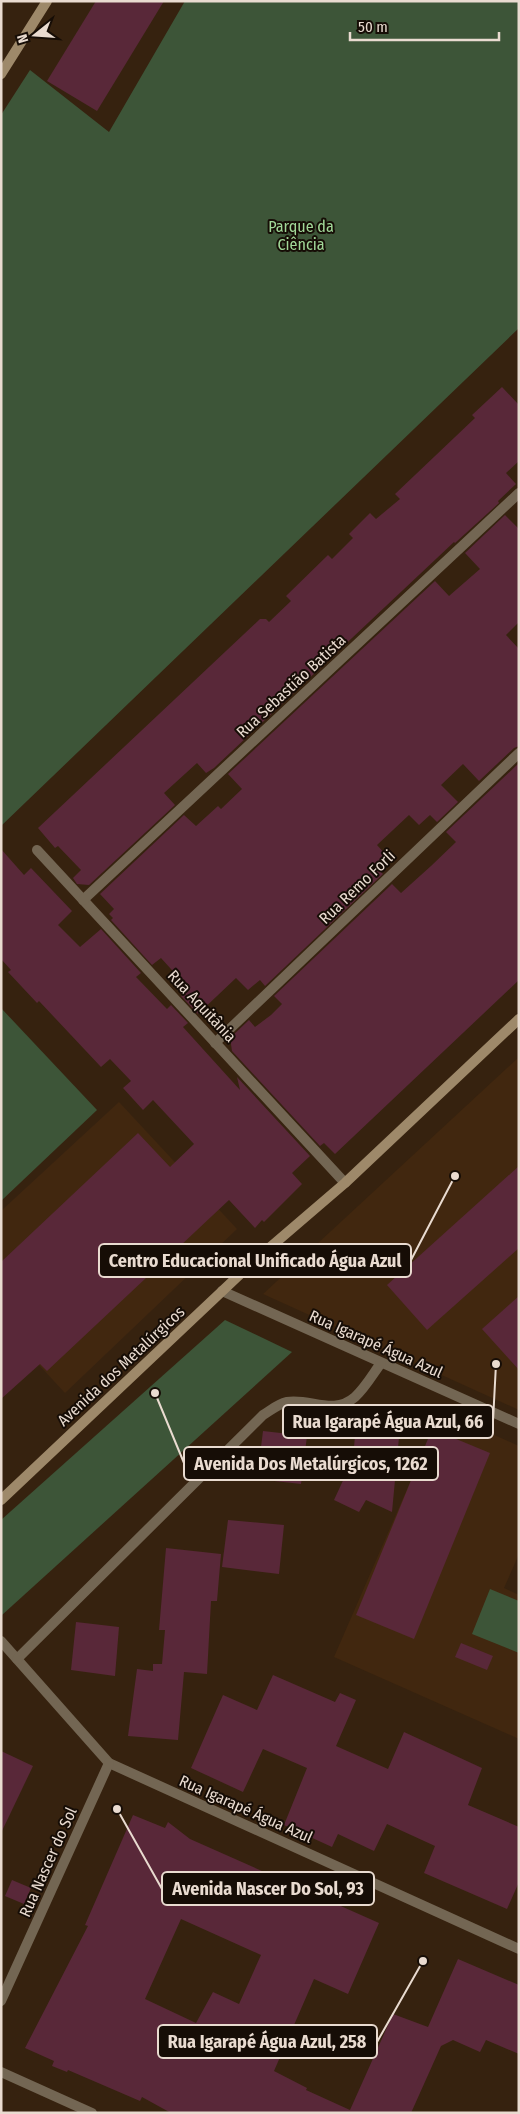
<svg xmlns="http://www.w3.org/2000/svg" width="520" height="2114" viewBox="0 0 520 2114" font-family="'Fira Sans Condensed',sans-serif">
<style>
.built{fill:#41270f}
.green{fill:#3d5538}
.building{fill:#592839;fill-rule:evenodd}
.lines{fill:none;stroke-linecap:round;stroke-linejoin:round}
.street{stroke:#736653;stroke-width:10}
.secondary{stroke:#9e896a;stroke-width:10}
.labels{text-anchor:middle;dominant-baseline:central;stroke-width:4;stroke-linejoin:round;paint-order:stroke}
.park-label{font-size:16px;fill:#a1d898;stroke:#160d06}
.street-label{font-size:16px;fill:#e9dbd0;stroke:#160d06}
.leader{fill:none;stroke:#e9dbd0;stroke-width:2}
.callout-dot{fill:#e9dbd0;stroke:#160d06;stroke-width:2}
.callout{fill:#160d06;stroke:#e9dbd0;stroke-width:2}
.callout-label{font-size:18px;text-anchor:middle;font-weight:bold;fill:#e9dbd0}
</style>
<rect width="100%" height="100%" fill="#36220f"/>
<!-- built -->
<g class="built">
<path d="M 519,1057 L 519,1410 L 263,1294 Z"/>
<path d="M 119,1102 L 237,1229 L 65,1393 L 1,1324 L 1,1211 Z"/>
<path d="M 441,1411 L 519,1446 L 519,1554 L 504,1588 L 519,1595 L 519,1739 L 334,1657 Z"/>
</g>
<!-- green -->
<g class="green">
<path d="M 185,1 L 519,1 L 519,328 L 1,826 L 1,115 L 30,70 L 109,132 Z"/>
<path d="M 1,1008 L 97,1110 L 1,1201 Z"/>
<path d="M 225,1320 L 292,1352 L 2,1615 L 1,1520 Z"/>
<path d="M 490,1589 L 519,1601 L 519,1653 L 472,1634 Z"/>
</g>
<!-- building -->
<g class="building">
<path d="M 96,1 L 164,1 L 97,111 L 47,81 Z"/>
<path d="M 502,387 L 519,405 L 519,461 L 506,473 L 516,484 L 498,501 L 499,503 L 455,543 L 454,542 L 214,768 L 206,773 L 197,763 L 164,793 L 175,805 L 89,885 L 77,884 L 73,878 L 81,870 L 58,846 L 55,848 L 38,828 L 260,619 L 266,619 L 269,622 L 291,601 L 286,596 L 328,555 L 332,559 L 353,538 L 349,534 L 370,513 L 376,519 L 400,499 L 395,494 L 475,418 L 472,415 Z"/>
<path d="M 505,515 L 519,529 L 519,622 L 506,635 L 519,649 L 519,746 L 514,748 L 479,781 L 463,764 L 441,785 L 458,802 L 437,822 L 430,815 L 419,825 L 409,815 L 377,845 L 386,855 L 375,866 L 383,874 L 265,986 L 260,980 L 248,990 L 236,978 L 198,1014 L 181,996 L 189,989 L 161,958 L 152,965 L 111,920 L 113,918 L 109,914 L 114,909 L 100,894 L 184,815 L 196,826 L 218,806 L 221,809 L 242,789 L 228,774 L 435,581 L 449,596 L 480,569 L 465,553 Z"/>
<path d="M 519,763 L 519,980 L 335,1154 L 324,1143 L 320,1146 L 232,1051 L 230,1038 L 249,1020 L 255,1027 L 271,1015 L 282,1004 L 274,996 L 392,884 L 401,893 L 431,866 L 456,842 L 446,832 Z"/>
<path d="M 1,849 L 24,875 L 31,868 L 72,911 L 58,925 L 80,947 L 101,929 L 141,973 L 136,977 L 167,1009 L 171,1005 L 188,1023 L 183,1027 L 240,1090 L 237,1077 L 310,1156 L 292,1173 L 302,1184 L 264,1222 L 262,1220 L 255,1228 L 229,1200 L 47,1371 L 40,1364 L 1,1399 L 1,1262 L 138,1133 L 170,1167 L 194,1144 L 153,1100 L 143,1110 L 123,1088 L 131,1081 L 110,1059 L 101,1067 L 39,1001 L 37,1003 L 8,972 L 11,970 L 1,959 Z"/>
<path d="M 519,1166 L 519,1248 L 427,1330 L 387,1285 Z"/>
<path d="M 519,1296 L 519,1370 L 482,1329 Z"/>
<path d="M 357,1412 L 401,1416 L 392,1512 L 366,1500 L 359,1512 L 334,1500 L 353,1459 Z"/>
<path d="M 432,1429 L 490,1453 L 414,1639 L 356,1615 Z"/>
<path d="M 263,1431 L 307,1436 L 301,1484 L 257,1479 Z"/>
<path d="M 228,1520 L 284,1525 L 279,1574 L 222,1567 Z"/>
<path d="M 166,1548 L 221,1554 L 217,1601 L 211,1601 L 207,1674 L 184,1672 L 178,1740 L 128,1736 L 137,1669 L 153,1671 L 153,1664 L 162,1664 L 165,1630 L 159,1630 Z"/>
<path d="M 76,1622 L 119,1627 L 115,1676 L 71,1670 Z"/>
<path d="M 461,1643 L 493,1656 L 487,1670 L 455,1657 Z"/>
<path d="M 273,1675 L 335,1702 L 340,1693 L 356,1700 L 336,1746 L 388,1769 L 404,1732 L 482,1768 L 468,1805 L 519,1827 L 519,1882 L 507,1909 L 424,1873 L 435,1846 L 387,1824 L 374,1851 L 338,1834 L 332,1847 L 284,1825 L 307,1768 L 263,1749 L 243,1792 L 191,1768 L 223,1695 L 257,1710 Z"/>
<path d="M 1,1751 L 33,1766 L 1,1833 Z"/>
<path d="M 133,1815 L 165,1828 L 168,1822 L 190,1839 L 379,1923 L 348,1994 L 314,1979 L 274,2071 L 307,2088 L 306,2090 L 350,2110 L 393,2014 L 428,2027 L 458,1959 L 519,1985 L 519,2054 L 486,2040 L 480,2052 L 453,2040 L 441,2046 L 411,2113 L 171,2113 L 142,2097 L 140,2101 L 68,2070 L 67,2072 L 52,2066 L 54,2061 L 25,2048 L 88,1926 L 85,1925 ZM 181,1919 L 261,1955 L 239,2004 L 213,1992 L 196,2023 L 145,1999 Z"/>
<path d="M 12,1880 L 31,1888 L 24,1904 L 5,1896 Z"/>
</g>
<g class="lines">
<!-- street -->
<g class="street">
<path d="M 37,850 L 345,1183"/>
<path d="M 83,900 L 519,493"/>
<path d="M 215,1043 L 519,753"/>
<path d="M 222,1291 L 519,1424"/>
<path d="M 1,1641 L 109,1763 L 519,1949"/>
<path d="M 17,1659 L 263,1415 C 271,1410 278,1404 287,1402 C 311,1398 333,1416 355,1397 C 365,1388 373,1374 381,1363"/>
<path d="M 1,2001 L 109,1763"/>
<path d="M 1,2072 L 92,2113"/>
</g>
<!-- secondary -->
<g class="secondary">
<path d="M 1,74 L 47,1"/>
<path d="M 1,1500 L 253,1262 L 345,1183 L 519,1019"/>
</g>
</g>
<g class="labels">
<!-- park labels -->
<g class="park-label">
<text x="301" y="226">Parque da<tspan x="301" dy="18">Ciência</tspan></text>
</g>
<!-- street labels -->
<g class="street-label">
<text transform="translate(291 686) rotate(-43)">Rua Sebastião Batista</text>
<text transform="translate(357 887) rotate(-44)">Rua Remo Forli</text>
<text transform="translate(202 1006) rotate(47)">Rua Aquitânia</text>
<text transform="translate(376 1344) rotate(24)">Rua Igarapé Água Azul</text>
<text transform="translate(121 1366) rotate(-43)">Avenida dos Metalúrgicos</text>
<text transform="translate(246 1809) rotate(24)">Rua Igarapé Água Azul</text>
<text transform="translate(48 1862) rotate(-66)">Rua Nascer do Sol</text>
</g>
</g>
<!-- callouts -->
<path class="leader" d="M455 1176L411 1260M496 1364L493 1421M155 1393L184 1463M117 1809L162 1889M423 1961L377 2042"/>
<g class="callout-dot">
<circle cx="455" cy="1176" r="5"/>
<circle cx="496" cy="1364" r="5"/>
<circle cx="155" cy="1393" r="5"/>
<circle cx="117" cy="1809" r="5"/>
<circle cx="423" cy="1961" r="5"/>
</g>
<g class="callout">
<rect x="99" y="1244" width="312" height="33" rx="5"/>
<rect x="283" y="1405" width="210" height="33" rx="5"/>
<rect x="184" y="1447" width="254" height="33" rx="5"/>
<rect x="162" y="1872" width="212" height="33" rx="5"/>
<rect x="158" y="2025" width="219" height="33" rx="5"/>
</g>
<g class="callout-label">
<text x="255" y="1267">Centro Educacional Unificado Água Azul</text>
<text x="388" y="1428">Rua Igarapé Água Azul, 66</text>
<text x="311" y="1470">Avenida Dos Metalúrgicos, 1262</text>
<text x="268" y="1895">Avenida Nascer Do Sol, 93</text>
<text x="267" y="2048">Rua Igarapé Água Azul, 258</text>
</g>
<!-- border -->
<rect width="520" height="2114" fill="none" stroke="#e9dbd0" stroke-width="5"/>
<!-- north arrow -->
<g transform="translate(35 35) rotate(253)" stroke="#160d06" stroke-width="4" paint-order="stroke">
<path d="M0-4L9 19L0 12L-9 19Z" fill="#e9dbd0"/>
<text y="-8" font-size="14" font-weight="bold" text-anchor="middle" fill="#e9dbd0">N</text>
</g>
<!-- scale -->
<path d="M350 32v8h149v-8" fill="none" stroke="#e9dbd0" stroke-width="2.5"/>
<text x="358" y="32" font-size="15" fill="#e9dbd0" stroke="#160d06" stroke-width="4" paint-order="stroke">50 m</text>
</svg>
